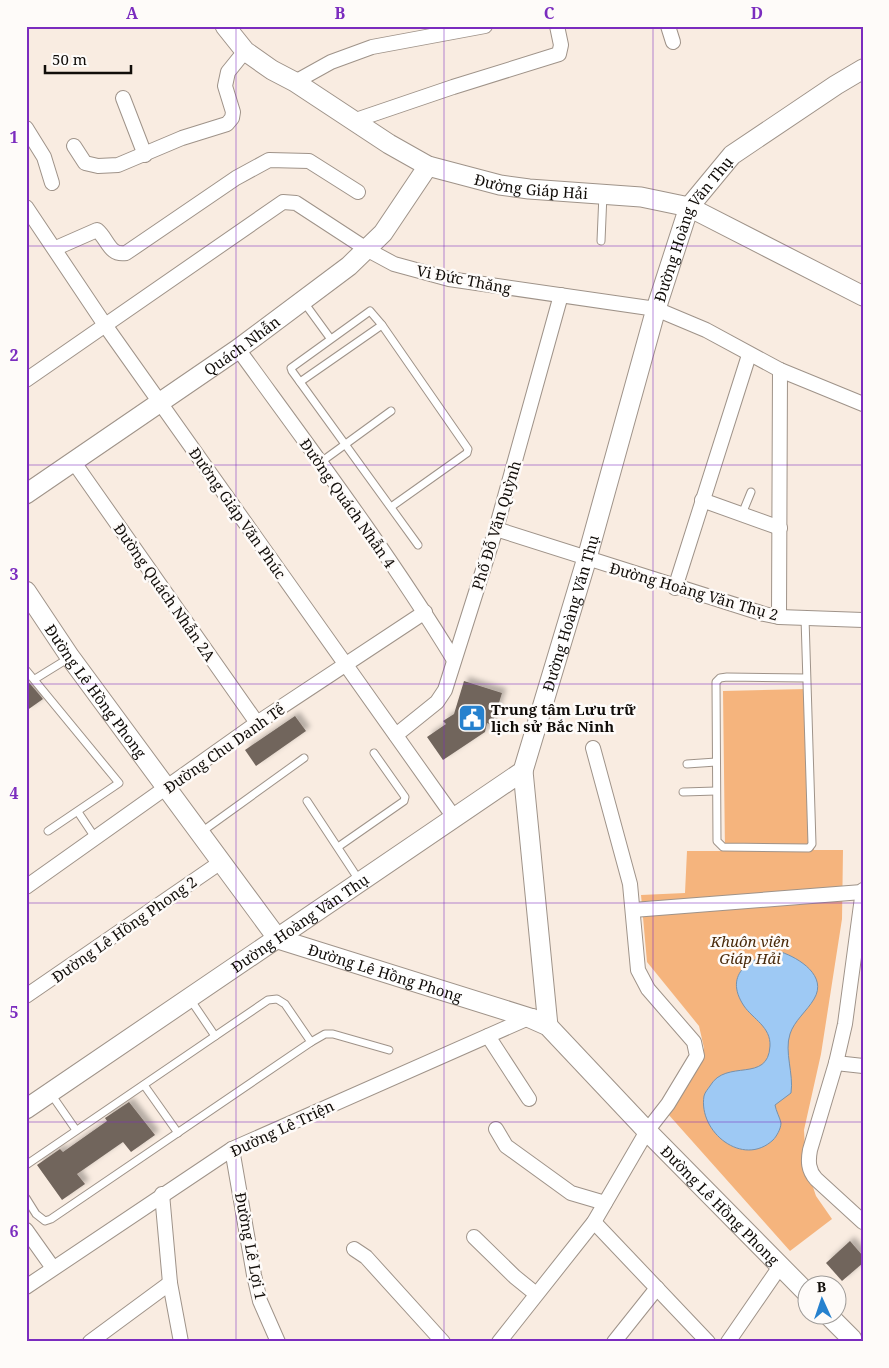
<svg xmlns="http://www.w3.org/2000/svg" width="889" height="1368" viewBox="0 0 889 1368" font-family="'Noto Serif',serif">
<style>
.green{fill:#f5b47d}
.water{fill:#9ec9f4;stroke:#7491ae}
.building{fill:#71655c;filter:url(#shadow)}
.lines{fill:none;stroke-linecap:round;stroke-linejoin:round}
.lane-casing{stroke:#9f9389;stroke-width:9}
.street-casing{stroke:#9f9389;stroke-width:16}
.secondary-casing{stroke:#9f9389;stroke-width:21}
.lane{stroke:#fff;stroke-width:7}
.street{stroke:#fff;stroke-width:14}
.secondary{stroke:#fff;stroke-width:19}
.grid{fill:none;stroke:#7b2cbf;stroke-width:1;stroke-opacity:0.55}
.labels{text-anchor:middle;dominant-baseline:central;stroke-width:5;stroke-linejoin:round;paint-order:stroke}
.street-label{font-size:15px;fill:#110d09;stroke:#fefbf9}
.poi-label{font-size:15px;font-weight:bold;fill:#110d09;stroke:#fefbf9;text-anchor:start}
.park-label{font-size:15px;font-style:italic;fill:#492a0b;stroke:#fefbf9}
.neatline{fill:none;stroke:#7b2cbf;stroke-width:2}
.grid-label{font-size:16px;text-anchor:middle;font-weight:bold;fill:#7b2cbf}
</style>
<defs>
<filter id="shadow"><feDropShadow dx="4.5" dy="-4.5" stdDeviation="2.5" flood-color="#0004"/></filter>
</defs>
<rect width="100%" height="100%" fill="#f9ece1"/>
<!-- green -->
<path class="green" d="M 807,689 L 814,850 L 843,850 L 842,919 L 821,1054 L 804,1130 L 806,1166 L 816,1196 L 832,1219 L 790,1251 L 668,1114 L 696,1071 L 704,1048 L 699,1026 L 647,962 L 641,895 L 685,893 L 687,851 L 725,851 L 723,691 Z"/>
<!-- water -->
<path class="water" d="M 781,952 C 799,958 828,976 814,999 C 807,1011 794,1021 790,1034 C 784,1052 794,1074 791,1093 L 775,1105 C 776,1111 780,1118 781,1123 C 781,1129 776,1137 773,1140 C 743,1168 698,1132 704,1096 C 705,1092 708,1089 710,1086 C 726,1058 768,1084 770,1046 C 771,1027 753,1019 744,1006 C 722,973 752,956 781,952 Z"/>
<!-- building -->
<g class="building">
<path d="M 26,679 L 43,699 L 26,711 Z"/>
<path d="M 464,681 L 502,693 L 492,725 L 487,723 L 485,732 L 443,760 L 427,737 L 446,724 L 443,721 L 454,714 Z"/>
<path d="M 295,716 L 306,731 L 256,766 L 245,750 Z"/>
<path d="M 129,1102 L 155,1135 L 131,1152 L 123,1142 L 77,1174 L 85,1184 L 62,1200 L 37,1165 L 60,1149 L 63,1152 L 107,1121 L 105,1118 Z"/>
<path d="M 850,1241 L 863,1256 L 863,1263 L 842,1281 L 826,1263 Z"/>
</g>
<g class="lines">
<!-- lane casing -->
<g class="lane-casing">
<g id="lane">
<path d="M 601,241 L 603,194"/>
<path d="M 303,301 L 330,338"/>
<path d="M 300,382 L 382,325"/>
<path d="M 321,462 L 391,411"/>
<path d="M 391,507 L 467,453 L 468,449 L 382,325 L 370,311 L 291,368 L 292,371 L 418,545"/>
<path d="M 742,514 L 751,492"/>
<path d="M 805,618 L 812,844 L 809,848 L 723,847 L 717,841 L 716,682 L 720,678 L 727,677 L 806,678"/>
<path d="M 26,670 L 119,783 L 48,831"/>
<path d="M 35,679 L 69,658"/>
<path d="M 687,764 L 716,762"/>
<path d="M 683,792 L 716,791"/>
<path d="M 307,801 L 359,880"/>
<path d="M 78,812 L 96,839"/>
<path d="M 200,833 L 304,758"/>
<path d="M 338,847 L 404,801 L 405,797 L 374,753"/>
<path d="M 190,999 L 215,1036"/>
<path d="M 311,1042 L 325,1034 L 333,1034 L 389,1050"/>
<path d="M 144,1085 L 178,1133"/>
<path d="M 51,1094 L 76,1130"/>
<path d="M 26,1165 L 268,1000 L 277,999 L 285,1004 L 311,1042 L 51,1219 L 45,1221 L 36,1214 L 26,1198"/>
</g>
</g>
<!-- street casing -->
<g class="street-casing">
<g id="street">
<path d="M 668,26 L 673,42"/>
<path d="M 295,82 L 331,62 L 372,47 L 485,26"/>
<path d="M 123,98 L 145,155"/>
<path d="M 353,121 L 453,87 L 559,54 L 561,45 L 557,26"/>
<path d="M 26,128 L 44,157 L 52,183"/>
<path d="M 74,146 L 85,163 L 98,166 L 118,165 L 182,138 L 227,124 L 232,118 L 233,112 L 225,86 L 228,72 L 245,51"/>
<path d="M 26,207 L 105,325 L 453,816"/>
<path d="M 56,248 L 97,230 C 108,239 109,256 126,253 L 236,178 L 269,160 L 309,161 L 358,192"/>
<path d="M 238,349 C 312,451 388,552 454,660"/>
<path d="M 26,380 L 283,202 L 296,203 L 368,250 L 394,264 L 449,279 L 656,309 L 706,330 L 780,370 L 863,404"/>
<path d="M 73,461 L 257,723"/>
<path d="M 702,500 L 780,528"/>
<path d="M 496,529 L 764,614 L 779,617 L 863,620"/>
<path d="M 675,588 L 749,355"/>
<path d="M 779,617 L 780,370"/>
<path d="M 396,735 L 437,702 L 445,690 L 496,529 L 561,295"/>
<path d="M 26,887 L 257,723 L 425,612"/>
<path d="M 863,890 L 845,1024 L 836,1063 L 810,1150 C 808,1161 808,1170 816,1179 L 863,1222"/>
<path d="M 633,910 L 862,892"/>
<path d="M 26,996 L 221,862"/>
<path d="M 488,1036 L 529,1099"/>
<path d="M 836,1063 L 863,1066"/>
<path d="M 496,1129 L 506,1146 L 571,1193 L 605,1203"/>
<path d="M 232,1149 L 254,1275 L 260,1301 L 278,1342"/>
<path d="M 162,1194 L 170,1283 L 181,1342"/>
<path d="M 594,1222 L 708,1342"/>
<path d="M 26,1230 L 53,1268"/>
<path d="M 474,1237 L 515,1277 L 536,1294"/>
<path d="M 354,1249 L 366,1257 L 443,1342"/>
<path d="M 26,1287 L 232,1149 L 533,1016"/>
<path d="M 90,1342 L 170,1283"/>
<path d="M 499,1342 L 594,1222 L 647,1131 L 668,1104 L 697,1056 L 694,1042 L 648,989 L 638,970 L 630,884 L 593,748"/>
<path d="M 614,1342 L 657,1288"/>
<path d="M 728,1342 L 781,1265"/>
</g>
</g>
<!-- secondary casing -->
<g class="secondary-casing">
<g id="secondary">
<path id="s1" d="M 225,26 L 245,51 L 272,70 L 295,82 L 389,144 L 428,166 L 500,185 L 529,189 L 641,197 L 689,207 L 863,296"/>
<path id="s2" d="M 26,494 L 238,349 L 349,266 L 383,233 L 428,166"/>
<path id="s3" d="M 26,591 L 70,657 L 278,939 L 530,1018 L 548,1026 L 647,1131 L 806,1292"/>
<path d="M 523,771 L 548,1026"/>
<path id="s4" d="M 26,1109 L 523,771 L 587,558 L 656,309 L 689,207 L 732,155 L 836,85 L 863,69"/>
<path d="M 829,1316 L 852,1339"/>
</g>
</g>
<!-- lane -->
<use href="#lane" class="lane"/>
<!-- street -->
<use href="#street" class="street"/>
<!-- secondary -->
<use href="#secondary" class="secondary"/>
</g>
<!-- grid -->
<path class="grid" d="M 236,26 L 236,1342M 444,26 L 444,1342M 653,26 L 653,1342M 26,246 L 863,246M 26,465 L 863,465M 26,684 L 863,684M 26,903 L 863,903M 26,1122 L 863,1122"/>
<!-- icons -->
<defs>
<g id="civic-square" transform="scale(1.4375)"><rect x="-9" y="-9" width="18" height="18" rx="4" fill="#2681ce" stroke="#fefbf9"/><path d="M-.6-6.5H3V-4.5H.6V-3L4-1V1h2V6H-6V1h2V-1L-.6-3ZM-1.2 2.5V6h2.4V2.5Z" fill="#fff"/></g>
</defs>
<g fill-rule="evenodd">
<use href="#civic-square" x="472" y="718"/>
</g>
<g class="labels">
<!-- street labels -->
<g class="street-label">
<text stroke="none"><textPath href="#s1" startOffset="354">Đường Giáp Hải</textPath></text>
<text stroke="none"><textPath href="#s4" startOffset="1171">Đường Hoàng Văn Thụ</textPath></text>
<text transform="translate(464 279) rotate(11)">Vi Đức Thăng</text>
<text stroke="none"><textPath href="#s2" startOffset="262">Quách Nhẫn</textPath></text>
<text transform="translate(348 503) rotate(55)">Đường Quách Nhẫn 4</text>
<text transform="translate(238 513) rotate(55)">Đường Giáp Văn Phúc</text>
<text transform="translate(496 525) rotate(-73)">Phố Đỗ Văn Quỳnh</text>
<text transform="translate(694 591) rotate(16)">Đường Hoàng Văn Thụ 2</text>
<text transform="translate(165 592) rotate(55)">Đường Quách Nhẫn 2A</text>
<text stroke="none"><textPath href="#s4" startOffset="766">Đường Hoàng Văn Thụ</textPath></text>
<text stroke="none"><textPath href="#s3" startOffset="122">Đường Lê Hồng Phong</textPath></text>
<text transform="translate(224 748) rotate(-35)">Đường Chu Danh Tể</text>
<text stroke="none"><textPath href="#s4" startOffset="331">Đường Hoàng Văn Thụ</textPath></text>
<text transform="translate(124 929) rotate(-35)">Đường Lê Hồng Phong 2</text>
<text stroke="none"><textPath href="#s3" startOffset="542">Đường Lê Hồng Phong</textPath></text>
<text transform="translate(282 1128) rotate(-25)">Đường Lê Triện</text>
<text stroke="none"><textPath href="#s3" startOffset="962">Đường Lê Hồng Phong</textPath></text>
<text transform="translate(251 1246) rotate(79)">Đường Lê Lợi 1</text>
</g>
<!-- poi labels -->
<g class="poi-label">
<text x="491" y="709">Trung tâm Lưu trữ<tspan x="491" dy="17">lịch sử Bắc Ninh</tspan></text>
</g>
<!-- park labels -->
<g class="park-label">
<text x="750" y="941">Khuôn viên<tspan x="750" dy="17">Giáp Hải</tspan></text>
</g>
</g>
<!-- border -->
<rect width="889" height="1368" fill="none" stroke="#fefbf9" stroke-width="55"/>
<!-- north arrow -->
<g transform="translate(822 1300) rotate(357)"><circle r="24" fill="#fefbf9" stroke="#9f9c99"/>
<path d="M0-4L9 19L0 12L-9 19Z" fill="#2681ce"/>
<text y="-8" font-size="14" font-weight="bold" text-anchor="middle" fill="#110d09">B</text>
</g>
<!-- scale -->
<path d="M45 65v8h86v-8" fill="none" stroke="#110d09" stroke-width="2.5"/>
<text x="52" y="65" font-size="15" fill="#110d09" stroke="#fefbf9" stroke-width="4" paint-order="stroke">50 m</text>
<rect x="28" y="28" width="834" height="1312" class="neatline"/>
<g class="grid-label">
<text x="132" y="19">A</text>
<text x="340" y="19">B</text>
<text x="549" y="19">C</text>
<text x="757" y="19">D</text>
<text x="14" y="143">1</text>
<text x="14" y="361">2</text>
<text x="14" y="580">3</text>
<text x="14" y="799">4</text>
<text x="14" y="1018">5</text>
<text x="14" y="1237">6</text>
</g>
</svg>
